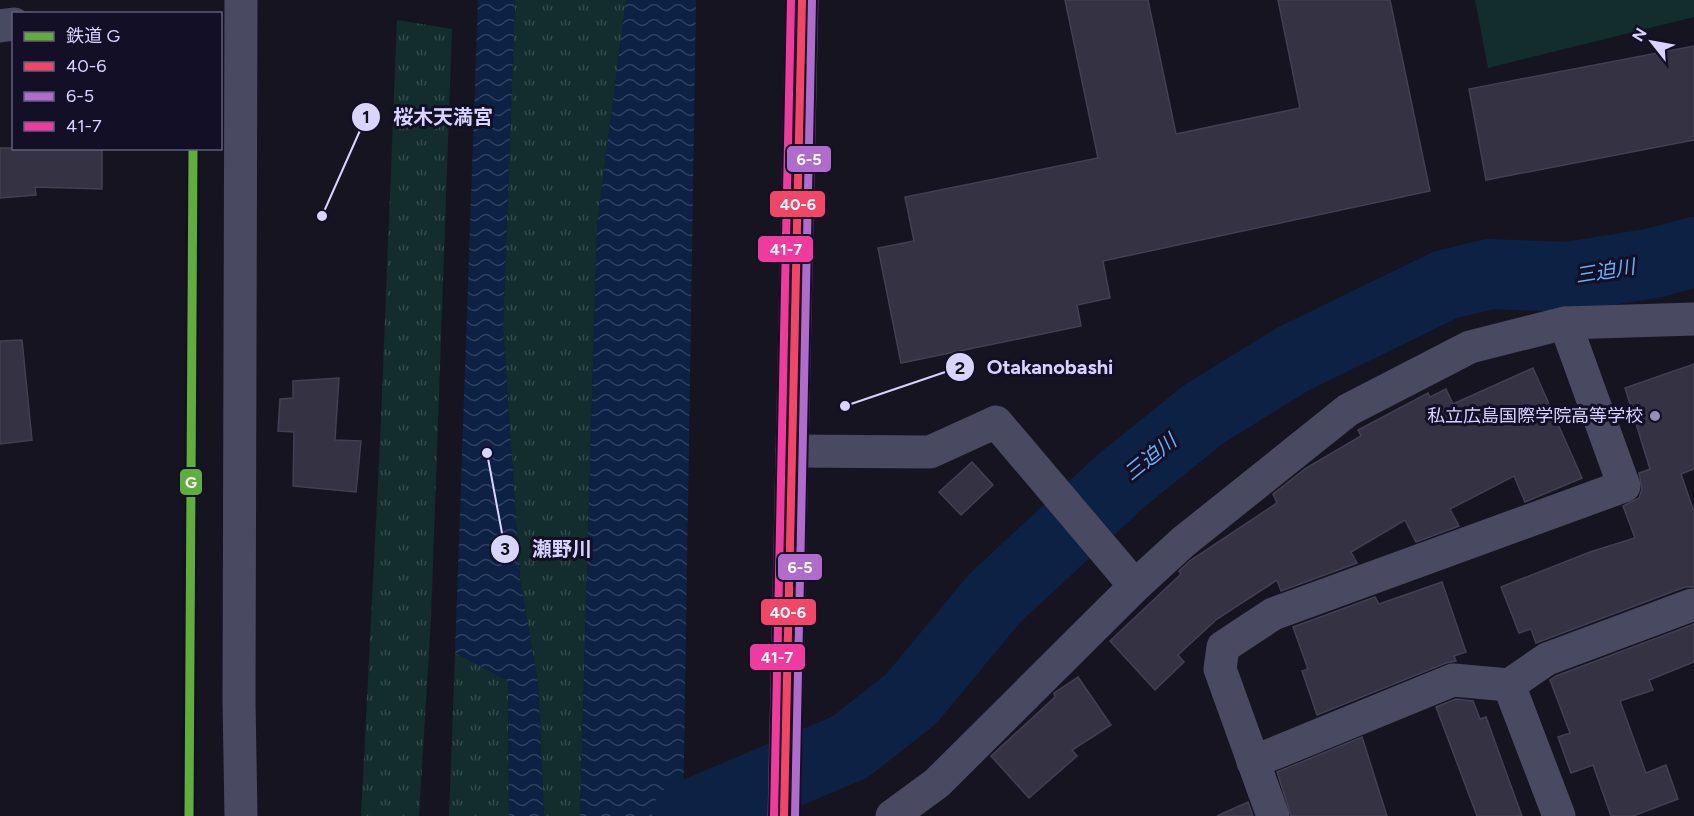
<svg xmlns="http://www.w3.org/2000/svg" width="1694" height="816" viewBox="0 0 1694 816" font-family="Figtree,'Noto Sans JP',sans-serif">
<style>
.grass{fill:url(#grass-tufts)}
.pitch{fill:#132c2d}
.water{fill:url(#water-waves)}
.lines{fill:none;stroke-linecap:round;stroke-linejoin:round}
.river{stroke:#0d2144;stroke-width:70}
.building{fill:#343243;stroke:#433f54;stroke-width:1.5}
.minor{stroke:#4a4962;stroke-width:33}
.highway{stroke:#67516a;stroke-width:33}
.bus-1-casing{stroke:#130f26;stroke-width:12}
.bus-2-casing{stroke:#130f26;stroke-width:12}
.bus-3-casing{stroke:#130f26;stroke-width:12}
.bus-1{stroke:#f34667;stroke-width:8}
.bus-2{stroke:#b06ccc;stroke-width:8}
.bus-3{stroke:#f13a9d;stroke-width:8}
.rail-1-casing{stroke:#130f26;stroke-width:14}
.rail-1{stroke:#60ad3b;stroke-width:9}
.poi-dot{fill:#9591b1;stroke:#130f26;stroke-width:2}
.labels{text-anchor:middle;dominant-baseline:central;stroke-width:6;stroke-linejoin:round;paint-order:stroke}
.poi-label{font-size:18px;fill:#d9d4ff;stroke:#130f26;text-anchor:end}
.water-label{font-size:20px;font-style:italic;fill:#62b6ff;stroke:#130f26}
.leader{fill:none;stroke:#d9d4ff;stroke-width:2}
.callout-dot{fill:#d9d4ff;stroke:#130f26;stroke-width:2}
.mark-label{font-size:18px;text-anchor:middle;font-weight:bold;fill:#111}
.callout-label{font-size:20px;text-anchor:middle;font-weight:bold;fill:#d9d4ff;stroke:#130f26;stroke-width:6;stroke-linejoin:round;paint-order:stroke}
.line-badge{stroke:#130f26;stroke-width:2}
.badge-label{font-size:16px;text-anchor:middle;font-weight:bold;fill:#fff}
</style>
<defs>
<pattern id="grass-tufts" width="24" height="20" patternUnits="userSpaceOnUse" patternTransform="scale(1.5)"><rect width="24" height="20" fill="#132c2d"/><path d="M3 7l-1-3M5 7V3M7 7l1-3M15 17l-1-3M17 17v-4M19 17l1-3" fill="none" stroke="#354a4c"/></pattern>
<pattern id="water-waves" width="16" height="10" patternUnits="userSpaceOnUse" patternTransform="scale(1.5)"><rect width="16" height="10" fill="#0d2144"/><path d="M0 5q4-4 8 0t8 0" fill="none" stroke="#304060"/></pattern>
</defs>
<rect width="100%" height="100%" fill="#161421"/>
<!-- grass -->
<g class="grass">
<path d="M 515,0 L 626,0 L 597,226 L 580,816 L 544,816 L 538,684 L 520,579 L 503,328 Z"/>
<path d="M 397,20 L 452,29 L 431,619 L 419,816 L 361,816 L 380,443 Z"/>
<path d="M 455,653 L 508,680 L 509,816 L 449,816 Z"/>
</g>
<!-- pitch -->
<path class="pitch" d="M 1475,0 L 1694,0 L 1694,17 L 1488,68 Z"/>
<!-- water -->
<g class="water">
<path d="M 478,0 L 515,0 L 503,328 L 520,579 L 538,684 L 544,816 L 509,816 L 508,681 L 455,653 Z"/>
<path d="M 626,0 L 696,0 L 683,816 L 580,816 L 597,226 Z"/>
</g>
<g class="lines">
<!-- river -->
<path class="river" d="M 687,816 L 850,747 L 911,699 L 995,598 L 1122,480 L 1204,414 L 1293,359 L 1445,285 L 1490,274 L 1567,277 L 1654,263 L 1694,252"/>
</g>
<!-- building -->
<g class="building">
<path d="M 1065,0 L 1148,0 L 1176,134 L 1300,108 L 1278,0 L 1390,0 L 1430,191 L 1103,261 L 1110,298 L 1077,305 L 1081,326 L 901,363 L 878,248 L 914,241 L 905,197 L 1098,158 Z"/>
<path d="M 1694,46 L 1694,140 L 1486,180 L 1469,89 Z"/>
<path d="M 0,148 L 102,148 L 102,189 L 35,187 L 36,195 L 0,198 Z"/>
<path d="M 22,340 L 32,440 L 0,444 L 0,341 Z"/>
<path d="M 1694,364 L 1694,469 L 1681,474 L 1694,512 L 1694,587 L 1685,587 L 1536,643 L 1531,629 L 1519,633 L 1501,587 L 1590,552 L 1635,538 L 1623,506 L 1639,498 L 1642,489 L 1639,473 L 1650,469 L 1625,388 Z"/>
<path d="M 1533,368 L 1582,478 L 1525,502 L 1514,476 L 1450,509 L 1459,526 L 1416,542 L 1405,520 L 1351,552 L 1357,563 L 1281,591 L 1277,580 L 1217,619 L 1178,655 L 1184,662 L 1155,690 L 1110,641 L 1181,574 L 1179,571 L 1191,560 L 1277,503 L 1273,494 L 1306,468 L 1361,436 L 1358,430 L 1428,393 L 1430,397 L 1446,389 L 1453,404 Z"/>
<path d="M 339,378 L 335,440 L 361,441 L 356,492 L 293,486 L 294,432 L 278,431 L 280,399 L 293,398 L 293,381 Z"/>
<path d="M 972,462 L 993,485 L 961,515 L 939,492 Z"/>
<path d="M 1442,582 L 1466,652 L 1454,656 L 1456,661 L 1446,663 L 1317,715 L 1302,671 L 1308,669 L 1293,627 L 1375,597 L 1379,604 Z"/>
<path d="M 1694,624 L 1694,662 L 1649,680 L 1653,690 L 1620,701 L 1646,773 L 1666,765 L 1678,799 L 1633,816 L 1611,816 L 1593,765 L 1571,773 L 1558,737 L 1570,733 L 1550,680 L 1556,676 Z"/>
<path d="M 1078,677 L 1111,725 L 1072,750 L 1077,756 L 1029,798 L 991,756 L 1055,697 L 1054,693 Z"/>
<path d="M 1456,699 L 1473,701 L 1480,719 L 1486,717 L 1522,816 L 1477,816 L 1436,707 Z"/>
<path d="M 1362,737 L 1387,816 L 1291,816 L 1277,772 Z"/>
<path d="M 1248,802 L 1253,816 L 1217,816 Z"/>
</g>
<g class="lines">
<!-- minor -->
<g class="minor">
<path d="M 241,0 L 239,700 L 241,816"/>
<path d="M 0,26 L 14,24"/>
<path d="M 792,451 L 930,452 L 996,422 L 1135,586"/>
<path d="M 1509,685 L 1547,659 L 1692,605"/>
<path d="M 1253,762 L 1453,680 L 1509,685 L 1559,816"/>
<path d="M 892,816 L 937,783 L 1135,586 L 1183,542 L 1348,410 L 1470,347 L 1565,323 L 1694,319"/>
<path d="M 1273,816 L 1220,669 L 1223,647 L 1273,614 L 1624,486 L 1565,323"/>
</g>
<!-- highway -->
<path class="highway" d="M 784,816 L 802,0"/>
<!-- bus-1 casing -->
<g class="bus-1-casing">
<path id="bus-1" d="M 784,816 L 802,0"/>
</g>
<!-- bus-2 casing -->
<g class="bus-2-casing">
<path id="bus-2" d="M 795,816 L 812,0"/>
</g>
<!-- bus-3 casing -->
<g class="bus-3-casing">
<path id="bus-3" d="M 774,816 L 791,0"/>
</g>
<!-- bus-1 -->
<use href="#bus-1" class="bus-1"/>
<!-- bus-2 -->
<use href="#bus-2" class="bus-2"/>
<!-- bus-3 -->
<use href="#bus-3" class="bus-3"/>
<!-- rail-1 casing -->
<g class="rail-1-casing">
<path id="rail-1" d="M 189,816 L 193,148"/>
</g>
<!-- rail-1 -->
<use href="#rail-1" class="rail-1"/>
</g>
<!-- markers -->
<circle class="poi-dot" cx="1655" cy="416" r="6"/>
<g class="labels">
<!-- poi labels -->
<g class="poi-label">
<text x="1643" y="416">私立広島国際学院高等学校</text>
</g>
<!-- water labels -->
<g class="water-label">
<text transform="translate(1605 271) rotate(-9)">三迫川</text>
<text transform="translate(1150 457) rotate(-39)">三迫川</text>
</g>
</g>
<!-- callouts -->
<path class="leader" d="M322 216L366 117M845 406L960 367M487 453L505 549"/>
<g class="callout-dot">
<circle cx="322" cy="216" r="6"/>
<circle cx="845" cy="406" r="6"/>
<circle cx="487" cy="453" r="6"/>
<circle cx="366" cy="117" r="15"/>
<circle cx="960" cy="367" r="15"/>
<circle cx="505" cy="549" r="15"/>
</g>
<g class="mark-label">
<text x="366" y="123">1</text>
<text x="960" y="374">2</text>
<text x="505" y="555">3</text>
</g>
<g class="callout-label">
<text x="443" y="124">桜木天満宮</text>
<text x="1050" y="374">Otakanobashi</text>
<text x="562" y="556">瀬野川</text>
</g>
<g class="line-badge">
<rect x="786" y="145" width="46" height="28" rx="6" fill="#b06ccc"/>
<rect x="769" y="190" width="57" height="28" rx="6" fill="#f34667"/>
<rect x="757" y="235" width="57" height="28" rx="6" fill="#f13a9d"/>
<rect x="179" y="468" width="24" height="28" rx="6" fill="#60ad3b"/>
<rect x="777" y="553" width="46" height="28" rx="6" fill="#b06ccc"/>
<rect x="760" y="598" width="57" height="28" rx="6" fill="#f34667"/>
<rect x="749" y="643" width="57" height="28" rx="6" fill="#f13a9d"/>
</g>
<g class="badge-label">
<text x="809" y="165">6-5</text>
<text x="798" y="210">40-6</text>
<text x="786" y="255">41-7</text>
<text x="191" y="488">G</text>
<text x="800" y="573">6-5</text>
<text x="788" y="618">40-6</text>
<text x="777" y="663">41-7</text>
</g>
<!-- legend -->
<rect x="12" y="12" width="210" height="138" fill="#130f26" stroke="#625e7d" stroke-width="1.5"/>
<rect x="24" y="32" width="30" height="9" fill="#60ad3b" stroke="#625e7d" stroke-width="1.5"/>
<text x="66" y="42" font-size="18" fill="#d9d4ff">鉄道 G</text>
<rect x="24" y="62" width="30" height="9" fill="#f34667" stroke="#625e7d" stroke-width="1.5"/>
<text x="66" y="72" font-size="18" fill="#d9d4ff">40-6</text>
<rect x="24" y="92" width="30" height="9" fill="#b06ccc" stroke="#625e7d" stroke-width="1.5"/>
<text x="66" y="102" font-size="18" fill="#d9d4ff">6-5</text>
<rect x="24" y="122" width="30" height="9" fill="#f13a9d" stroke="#625e7d" stroke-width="1.5"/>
<text x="66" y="132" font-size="18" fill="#d9d4ff">41-7</text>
<!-- north arrow -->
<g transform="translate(1652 42) rotate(301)" stroke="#130f26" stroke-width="4.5" paint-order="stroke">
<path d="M0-4.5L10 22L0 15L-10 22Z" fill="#d9d4ff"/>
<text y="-9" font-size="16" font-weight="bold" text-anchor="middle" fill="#d9d4ff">N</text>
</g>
</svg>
